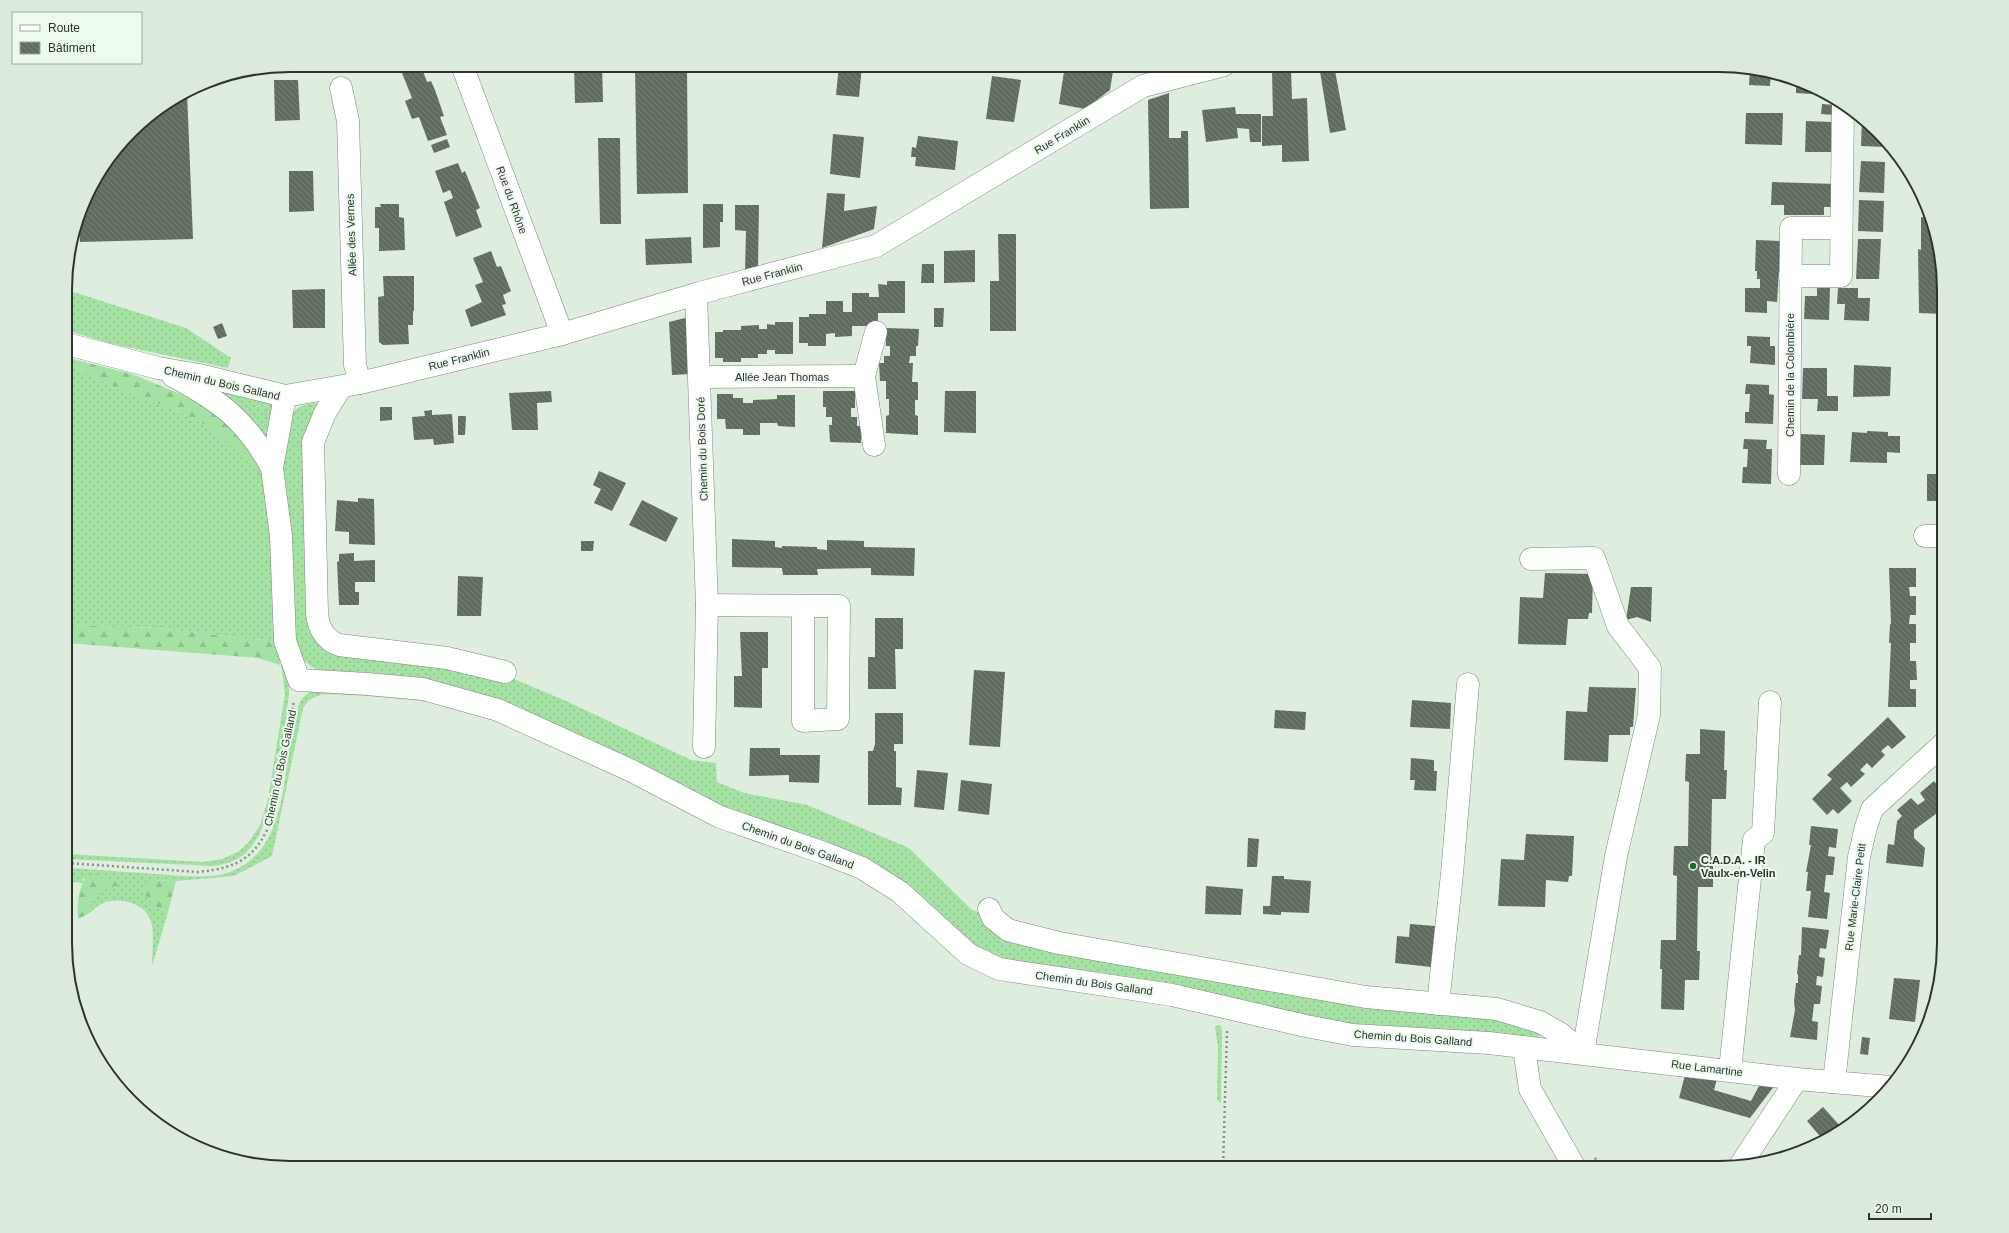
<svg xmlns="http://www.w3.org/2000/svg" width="2009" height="1233" viewBox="0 0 2009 1233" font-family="Arial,sans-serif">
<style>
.grass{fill:url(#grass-dots)}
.forest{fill:url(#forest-firs)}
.building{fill:url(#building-back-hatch)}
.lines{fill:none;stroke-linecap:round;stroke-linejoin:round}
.minor-casing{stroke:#7b887a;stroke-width:23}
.path{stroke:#879187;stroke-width:2.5;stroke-dasharray:2 3;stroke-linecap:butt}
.minor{stroke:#fff;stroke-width:22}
.poi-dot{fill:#12711f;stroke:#ebfaeb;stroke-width:1.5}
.labels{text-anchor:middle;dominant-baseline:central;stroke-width:4;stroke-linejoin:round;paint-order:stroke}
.street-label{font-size:11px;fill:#2e332e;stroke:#ebfaeb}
.poi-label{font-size:11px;font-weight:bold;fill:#2e332e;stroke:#ebfaeb;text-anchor:start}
.rim{fill:none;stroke:#2e332e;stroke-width:2}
</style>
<defs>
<pattern id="grass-dots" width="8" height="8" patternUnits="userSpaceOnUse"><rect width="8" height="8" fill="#a3e2a3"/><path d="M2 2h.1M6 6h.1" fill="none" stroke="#8dc28d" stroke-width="1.8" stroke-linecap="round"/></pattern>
<pattern id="forest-firs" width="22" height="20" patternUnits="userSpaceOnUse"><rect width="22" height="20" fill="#a3e2a3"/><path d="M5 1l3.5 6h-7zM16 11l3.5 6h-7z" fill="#8dc28d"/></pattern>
<pattern id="building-back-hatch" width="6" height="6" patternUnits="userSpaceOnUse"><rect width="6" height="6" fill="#606c5f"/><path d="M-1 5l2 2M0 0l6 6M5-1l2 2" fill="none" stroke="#788277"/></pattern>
</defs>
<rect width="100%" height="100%" fill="#deedde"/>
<!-- grass -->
<g class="grass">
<path d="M 67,290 L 186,328 L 231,358 L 228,368 L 108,343 L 67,330 Z"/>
<path d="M 67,357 L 76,360 L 73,365 C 110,391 154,399 195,419 C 218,431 243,458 262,476 L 262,469 L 289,683 L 289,695 C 283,736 277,835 239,858 C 232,862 222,865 213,866 L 67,859 L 67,854 L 203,862 L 222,859 L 238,852 L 249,842 L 261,823 L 268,799 L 285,694 L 280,656 L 272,640 L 249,639 L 158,628 L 67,625 Z"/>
<path d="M 199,382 L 274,405 L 272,451 Z"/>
<path d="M 315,403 L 320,403 L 316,631 L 514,679 L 566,701 L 691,760 L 716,763 L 717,782 L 744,793 L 807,805 L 909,848 L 972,910 L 983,914 L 993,929 L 1482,1013 L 1538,1033 L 1539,1038 L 1374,1030 L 991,960 L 924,901 L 719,810 L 607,751 L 316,669 C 305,663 299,656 295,644 L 282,444 C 288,421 288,406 315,403 Z"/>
<path d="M 317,690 L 403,694 L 438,703 C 407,699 376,696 345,695 C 337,695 326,693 318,696 C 309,698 304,704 302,713 L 272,856 L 234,876 L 176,881 L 155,880 L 153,906 L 168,912 L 152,966 C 152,935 161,909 124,901 C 110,899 101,902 91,912 C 90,902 93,898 101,891 L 83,878 L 82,883 L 67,881 L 67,875 L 70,868 C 99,870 127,872 155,874 C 179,875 208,880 230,872 C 289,850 282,772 294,722 C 297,712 298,701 306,695 C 309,692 314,691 317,690 Z"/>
<path d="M 1218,1025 L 1221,1026 L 1222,1032 L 1221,1103 L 1217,1100 L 1218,1047 L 1215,1027 Z"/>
</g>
<!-- forest -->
<g class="forest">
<path d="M 76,360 L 132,374 L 202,403 L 245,439 L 262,469 L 262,477 C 242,458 219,432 195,419 C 154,399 110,391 73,365 Z"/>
<path d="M 67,625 L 158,628 L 249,639 L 272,640 L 281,652 L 280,665 L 258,658 L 67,643 Z"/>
<path d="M 87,876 L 119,879 L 118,885 C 104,890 89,894 91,912 L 79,919 C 75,911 80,881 87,876 Z"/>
<path d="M 155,880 L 176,881 L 168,912 L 153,906 L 143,890 L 144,883 Z"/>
</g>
<!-- building -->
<g class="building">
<path d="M 574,65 L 602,65 L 603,102 L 575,103 Z"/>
<path d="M 635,65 L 687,65 L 688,193 L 637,194 Z"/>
<path d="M 839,65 L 862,65 L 859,97 L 836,95 Z"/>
<path d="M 1065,65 L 1114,65 L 1110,90 L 1085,109 L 1059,104 Z"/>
<path d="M 1319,65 L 1334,65 L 1346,130 L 1330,133 Z"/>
<path d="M 421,66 L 427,82 L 431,81 L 435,90 L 444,116 L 440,117 L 447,135 L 428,141 L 419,117 L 412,119 L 405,101 L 412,98 L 402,73 Z"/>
<path d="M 1750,69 L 1771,72 L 1770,86 L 1749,85 Z"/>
<path d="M 1291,70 L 1292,99 L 1307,98 L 1309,161 L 1282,162 L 1282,145 L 1262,146 L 1262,116 L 1273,116 L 1272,71 Z"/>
<path d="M 992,76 L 1021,80 L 1014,122 L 986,119 Z"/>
<path d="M 274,80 L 298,80 L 300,120 L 275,121 Z"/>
<path d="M 1796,81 L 1827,93 L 1827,95 L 1796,93 Z"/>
<path d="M 187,92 L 193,239 L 80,242 L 79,220 L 88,190 L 141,121 Z"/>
<path d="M 1169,93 L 1169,138 L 1181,138 L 1181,131 L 1188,131 L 1189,208 L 1150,209 L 1148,100 Z"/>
<path d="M 1822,104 L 1835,105 L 1834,115 L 1821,114 Z"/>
<path d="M 1235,107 L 1236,114 L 1261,114 L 1261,142 L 1250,142 L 1249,129 L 1237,128 L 1238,138 L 1206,142 L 1202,110 Z"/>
<path d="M 1746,113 L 1783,113 L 1782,145 L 1745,144 Z"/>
<path d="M 1862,118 L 1878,131 L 1886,142 L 1886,147 L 1861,146 Z"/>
<path d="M 1806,121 L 1831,122 L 1831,152 L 1805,152 Z"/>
<path d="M 833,134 L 864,137 L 860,178 L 830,174 Z"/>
<path d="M 918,136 L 958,141 L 955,170 L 915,166 L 916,157 L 911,157 L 912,147 L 916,148 Z"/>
<path d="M 598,138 L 620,138 L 621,224 L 600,224 Z"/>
<path d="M 447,139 L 450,147 L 434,153 L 431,145 Z"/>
<path d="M 1861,161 L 1885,162 L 1884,193 L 1859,192 Z"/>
<path d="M 458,163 L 462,173 L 465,171 L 480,208 L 476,210 L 482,227 L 456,237 L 444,202 L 453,198 L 450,190 L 443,193 L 435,171 Z"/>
<path d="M 289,171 L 313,171 L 314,211 L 289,212 Z"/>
<path d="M 1772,182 L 1837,184 L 1836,207 L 1824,207 L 1824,215 L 1784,215 L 1784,205 L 1771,205 Z"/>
<path d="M 827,193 L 845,194 L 844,211 L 877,206 L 874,229 L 822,248 Z"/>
<path d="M 1859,200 L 1884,201 L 1883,232 L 1858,231 Z"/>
<path d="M 380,204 L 399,204 L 399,217 L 404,218 L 405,250 L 379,251 L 379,228 L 375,228 L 375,207 L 381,207 Z"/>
<path d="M 703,204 L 723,204 L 723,222 L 720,222 L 720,247 L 703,248 Z"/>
<path d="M 735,205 L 759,205 L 758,267 L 745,271 L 746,231 L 735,230 Z"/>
<path d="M 1921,217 L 1932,218 L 1942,268 L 1943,314 L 1919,313 L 1918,249 L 1921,250 Z"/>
<path d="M 998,234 L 1016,234 L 1016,331 L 990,331 L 990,281 L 999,281 Z"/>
<path d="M 691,237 L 692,263 L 646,265 L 645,239 Z"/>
<path d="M 1858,239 L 1881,239 L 1879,279 L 1856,279 Z"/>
<path d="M 1756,240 L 1781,241 L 1777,302 L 1767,301 L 1767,313 L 1745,312 L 1745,288 L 1760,288 L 1760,279 L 1757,279 L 1757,271 L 1755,271 Z"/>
<path d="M 975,250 L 975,282 L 944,283 L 944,251 Z"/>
<path d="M 491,251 L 497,267 L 501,266 L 511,291 L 503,295 L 506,304 L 502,305 L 506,315 L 471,327 L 465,310 L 482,302 L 475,285 L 483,282 L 473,258 Z"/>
<path d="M 922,264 L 934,264 L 934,283 L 921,283 Z"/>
<path d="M 383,276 L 414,276 L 414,311 L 413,311 L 413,325 L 408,325 L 409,344 L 383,345 L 379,342 L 378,297 L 384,296 Z"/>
<path d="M 887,281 L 905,281 L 905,313 L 878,313 L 878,322 L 870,322 L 869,326 L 852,326 L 852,336 L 835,337 L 835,333 L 826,334 L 826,346 L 808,346 L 808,343 L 799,343 L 799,317 L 809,317 L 809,314 L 826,314 L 826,301 L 843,301 L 843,312 L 852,312 L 852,293 L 869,293 L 869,297 L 879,297 L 878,284 L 887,285 Z"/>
<path d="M 1817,288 L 1830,288 L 1829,320 L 1804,319 L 1805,296 L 1817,296 Z"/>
<path d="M 1838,288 L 1858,288 L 1858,298 L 1870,298 L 1869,321 L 1844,320 L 1845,304 L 1837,304 Z"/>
<path d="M 325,289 L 325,328 L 293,328 L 292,290 Z"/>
<path d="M 934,308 L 944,308 L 943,327 L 934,327 Z"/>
<path d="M 689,317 L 691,374 L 672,375 L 669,322 Z"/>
<path d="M 775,322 L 793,322 L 793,354 L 775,354 L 775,350 L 767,350 L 767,354 L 758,354 L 758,358 L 741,358 L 741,362 L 723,362 L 723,358 L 715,358 L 715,332 L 723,332 L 723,330 L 741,330 L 741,326 L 759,325 L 759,329 L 767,329 L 767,324 L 775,325 Z"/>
<path d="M 222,323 L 227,336 L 218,339 L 213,327 Z"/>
<path d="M 886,328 L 919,329 L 918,346 L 916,346 L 916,356 L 910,356 L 909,363 L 913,363 L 912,382 L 918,382 L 918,400 L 915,400 L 915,415 L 918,416 L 918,435 L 886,433 L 886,416 L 889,415 L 889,399 L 886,399 L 886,381 L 880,381 L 879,363 L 884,363 L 884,356 L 890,356 L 890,346 L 886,346 Z"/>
<path d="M 1747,336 L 1770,337 L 1770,346 L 1775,346 L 1775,365 L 1750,363 L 1751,346 L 1747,346 Z"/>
<path d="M 1854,365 L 1891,367 L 1890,396 L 1853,397 Z"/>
<path d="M 1803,368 L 1827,368 L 1827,396 L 1838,396 L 1838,411 L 1817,411 L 1818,399 L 1802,399 Z"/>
<path d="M 1746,384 L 1769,385 L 1769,394 L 1774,395 L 1773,424 L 1745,423 L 1745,412 L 1749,412 L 1750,394 L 1745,394 Z"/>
<path d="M 551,391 L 552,402 L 537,403 L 538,430 L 512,430 L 509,393 Z"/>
<path d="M 823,391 L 855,391 L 855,408 L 851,408 L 851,417 L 857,417 L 857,426 L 861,426 L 861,443 L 830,442 L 829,425 L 832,425 L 832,417 L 826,417 L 826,407 L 823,407 Z"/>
<path d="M 945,391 L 976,391 L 976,433 L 944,432 Z"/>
<path d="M 717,394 L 733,394 L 733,398 L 743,398 L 743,403 L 753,403 L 753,400 L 777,399 L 777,395 L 795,395 L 795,427 L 778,426 L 777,423 L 760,423 L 760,435 L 743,435 L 743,429 L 726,429 L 725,419 L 717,419 Z"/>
<path d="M 380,407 L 392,407 L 392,420 L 380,421 Z"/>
<path d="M 432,410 L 432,415 L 452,414 L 454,443 L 434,445 L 433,439 L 414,440 L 412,417 L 425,416 L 424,411 Z"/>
<path d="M 458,416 L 466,416 L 465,435 L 458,435 Z"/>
<path d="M 1867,431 L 1888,432 L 1888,436 L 1900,436 L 1900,453 L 1887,452 L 1887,463 L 1850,462 L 1852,432 L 1867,433 Z"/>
<path d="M 1801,434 L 1825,435 L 1824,465 L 1799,465 Z"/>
<path d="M 1744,439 L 1767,440 L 1766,449 L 1772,449 L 1771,484 L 1742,483 L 1743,467 L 1747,467 L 1748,449 L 1743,449 Z"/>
<path d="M 599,471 L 626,483 L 612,511 L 594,503 L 601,489 L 593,485 Z"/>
<rect x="1927" y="474" width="17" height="27"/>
<path d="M 358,498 L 374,499 L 375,545 L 349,544 L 349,532 L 335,531 L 337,500 L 358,502 Z"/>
<path d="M 642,500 L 678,518 L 666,542 L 629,525 Z"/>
<path d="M 732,539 L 775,541 L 775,547 L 782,548 L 782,546 L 817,547 L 817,549 L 827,550 L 827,540 L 864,541 L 864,547 L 915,548 L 914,576 L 871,575 L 871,568 L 817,569 L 818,575 L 783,575 L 782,568 L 732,567 Z"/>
<path d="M 581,541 L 594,541 L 593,551 L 581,551 Z"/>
<path d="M 354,553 L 354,561 L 375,560 L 375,582 L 355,582 L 355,592 L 359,592 L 359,605 L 339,605 L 337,562 L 339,561 L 339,554 Z"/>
<path d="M 1889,568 L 1916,568 L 1916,587 L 1909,587 L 1910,596 L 1916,596 L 1916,615 L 1910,615 L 1909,624 L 1916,624 L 1916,643 L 1910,643 L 1910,661 L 1916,661 L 1917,680 L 1910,680 L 1910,689 L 1916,689 L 1916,707 L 1888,707 L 1891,643 L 1889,643 L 1890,624 L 1891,624 Z"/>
<path d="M 1545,573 L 1593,574 L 1592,613 L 1589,613 L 1588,619 L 1568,619 L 1566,645 L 1518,644 L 1520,597 L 1543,598 Z"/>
<path d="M 458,576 L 483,577 L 481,616 L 457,616 Z"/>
<path d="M 1631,587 L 1652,587 L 1651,622 L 1637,617 L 1626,620 Z"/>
<path d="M 875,618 L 903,618 L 903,649 L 895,649 L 896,689 L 868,689 L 868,657 L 875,657 Z"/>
<path d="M 740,632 L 768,632 L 768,668 L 762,668 L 762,708 L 734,707 L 734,676 L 742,676 Z"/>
<path d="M 974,670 L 1005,672 L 1000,747 L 969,745 Z"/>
<path d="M 1589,687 L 1636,688 L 1633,727 L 1630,727 L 1630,735 L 1609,735 L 1608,762 L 1564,760 L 1566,711 L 1587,712 Z"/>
<path d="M 1412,700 L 1451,703 L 1450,729 L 1410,727 Z"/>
<path d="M 1275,710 L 1306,712 L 1305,730 L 1274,728 Z"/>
<path d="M 875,713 L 903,713 L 903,744 L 894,744 L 894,751 L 896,751 L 896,787 L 902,788 L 901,805 L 868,805 L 868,751 L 873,751 L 875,744 Z"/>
<path d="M 1888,717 L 1906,737 L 1892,749 L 1888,745 L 1881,751 L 1885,755 L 1872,768 L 1867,763 L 1860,770 L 1865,774 L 1851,787 L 1847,782 L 1840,788 L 1852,801 L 1838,814 L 1833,809 L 1827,815 L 1812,799 L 1832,779 L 1827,775 Z"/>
<path d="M 1700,729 L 1725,731 L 1724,770 L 1727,770 L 1726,799 L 1712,799 L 1711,857 L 1713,857 L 1713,887 L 1698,887 L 1697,951 L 1700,951 L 1699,980 L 1685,980 L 1684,1010 L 1661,1009 L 1662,969 L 1660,969 L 1661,940 L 1676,940 L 1677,876 L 1673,875 L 1674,846 L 1688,846 L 1689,782 L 1685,781 L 1686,754 L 1700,754 Z"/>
<path d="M 750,748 L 780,748 L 780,755 L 820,755 L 819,783 L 789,782 L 789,775 L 749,776 Z"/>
<path d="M 1411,758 L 1434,760 L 1434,771 L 1437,771 L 1436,791 L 1414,790 L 1415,780 L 1410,780 Z"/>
<path d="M 917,770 L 948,773 L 944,810 L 914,807 Z"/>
<path d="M 961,780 L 992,784 L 989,815 L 958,811 Z"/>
<path d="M 1934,781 L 1944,792 L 1944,808 L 1914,830 L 1914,838 L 1925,848 L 1923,867 L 1886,863 L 1888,844 L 1894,845 L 1897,821 L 1902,816 L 1897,810 L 1911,798 L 1918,805 L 1925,800 L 1920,793 Z"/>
<path d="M 1811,826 L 1838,829 L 1836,848 L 1829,847 L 1828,856 L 1835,857 L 1833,875 L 1826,875 L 1824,892 L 1830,893 L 1827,919 L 1808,917 L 1811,891 L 1806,891 L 1808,872 L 1806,872 L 1811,845 L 1809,845 Z"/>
<path d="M 1526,834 L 1574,836 L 1572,876 L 1569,876 L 1568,882 L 1546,880 L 1545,907 L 1498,906 L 1501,859 L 1524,860 Z"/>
<path d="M 1248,838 L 1259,839 L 1257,867 L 1247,867 Z"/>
<path d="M 1272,876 L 1284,876 L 1284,879 L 1311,881 L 1309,913 L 1281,912 L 1281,915 L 1263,914 L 1263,906 L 1270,906 Z"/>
<path d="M 1206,886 L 1243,889 L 1241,915 L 1205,914 Z"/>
<path d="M 1410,924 L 1435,926 L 1431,967 L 1395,963 L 1397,936 L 1409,937 Z"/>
<path d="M 1802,927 L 1829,930 L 1826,949 L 1820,948 L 1819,957 L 1825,958 L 1823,977 L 1817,976 L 1816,985 L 1822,986 L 1820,1004 L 1814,1004 L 1812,1021 L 1818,1022 L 1817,1040 L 1790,1037 L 1795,1010 L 1794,1002 L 1796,983 L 1798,983 L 1798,974 L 1797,974 L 1799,955 L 1801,955 Z"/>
<path d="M 1894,978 L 1920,980 L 1915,1022 L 1889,1019 Z"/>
<path d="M 1862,1037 L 1870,1038 L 1868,1055 L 1860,1054 Z"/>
<path d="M 1685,1075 L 1717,1079 L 1714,1090 L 1751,1101 L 1760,1084 L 1775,1085 L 1750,1118 L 1679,1098 Z"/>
<path d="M 1823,1107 L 1843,1129 L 1824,1141 L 1807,1121 Z"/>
<path d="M 1699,1160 L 1704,1167 L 1703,1168 L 1689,1168 Z"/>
</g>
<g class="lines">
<!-- minor casing -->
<g class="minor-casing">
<g id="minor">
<path d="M 462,65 L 562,334"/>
<path d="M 341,88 L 348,121 L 355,365 L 360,383"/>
<path d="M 1790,276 L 1841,276 L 1843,104"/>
<path d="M 696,294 L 707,605 L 704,747"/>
<path d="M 67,344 L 158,368 L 199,375 L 285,396 L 360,383 L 562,334 L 696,294 L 876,246 L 1143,86 L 1224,65"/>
<path d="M 173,376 C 220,401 246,420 272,468"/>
<path d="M 700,377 L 864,376"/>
<path d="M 341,387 L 325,413 L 313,442 L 317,613 C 318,627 325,640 339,645 L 447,658 L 505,672"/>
<path d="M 285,396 L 272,468 L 281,536 L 285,641 L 299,680 L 367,684 L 423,689 L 498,710 L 632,771 L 720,817 L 824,853 L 862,868 L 900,892 L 968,954 L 999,969 L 1172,995 L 1306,1026 L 1353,1035 L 1489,1043 L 1797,1079 L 1890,1087"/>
<path d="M 874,445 L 864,376 L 876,332"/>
<path d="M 1789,474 L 1791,228 L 1841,228"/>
<path d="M 1925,536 L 1944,536"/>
<path d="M 1531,559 L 1594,558 L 1618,626 L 1650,668 L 1649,715 L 1616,856 L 1583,1053"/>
<path d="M 707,605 L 839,606 L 838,719 L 803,721 L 803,606"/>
<path d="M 989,909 L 993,918 L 1008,930 L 1059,943 L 1366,997 L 1497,1009 L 1540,1022 L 1561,1034 L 1583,1053"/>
<path d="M 1438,1004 L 1452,874 L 1468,684"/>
<path d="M 1524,1048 L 1530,1089 L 1575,1168"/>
<path d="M 1730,1070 L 1754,840 L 1763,833 L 1770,702"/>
<path d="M 1834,1082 L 1859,857 L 1866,827 L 1872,809 L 1944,743"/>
<path d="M 1739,1167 L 1797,1079"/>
</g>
</g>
<!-- path -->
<g class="path">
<path d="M 67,863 L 198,872 C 240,868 258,856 273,816 L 294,700"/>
<path d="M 1595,1158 L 1601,1168"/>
<path d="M 1223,1168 L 1227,1030"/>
</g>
<!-- minor -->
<use href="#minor" class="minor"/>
</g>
<!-- markers -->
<circle class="poi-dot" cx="1693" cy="866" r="4"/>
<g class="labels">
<!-- street labels -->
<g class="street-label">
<text transform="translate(1062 135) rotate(-31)">Rue Franklin</text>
<text transform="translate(512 200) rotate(70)">Rue du Rhône</text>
<text transform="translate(351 235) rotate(-92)">Allée des Vernes</text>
<text transform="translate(772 274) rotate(-15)">Rue Franklin</text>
<text transform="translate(459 359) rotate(-14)">Rue Franklin</text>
<text transform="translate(1790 375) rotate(-90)">Chemin de la Colombière</text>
<text x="782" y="377">Allée Jean Thomas</text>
<text transform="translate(222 383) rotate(13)">Chemin du Bois Galland</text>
<text transform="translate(702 449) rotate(-92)">Chemin du Bois Doré</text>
<text transform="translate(280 768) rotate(-78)">Chemin du Bois Galland</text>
<text transform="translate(798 845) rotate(20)">Chemin du Bois Galland</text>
<text transform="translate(1855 897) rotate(-83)">Rue Marie-Claire Petit</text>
<text transform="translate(1094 983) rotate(8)">Chemin du Bois Galland</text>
<text transform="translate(1413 1038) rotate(4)">Chemin du Bois Galland</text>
<text transform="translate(1707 1068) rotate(7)">Rue Lamartine</text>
</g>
<!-- poi labels -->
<g class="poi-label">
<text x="1701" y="860">C.A.D.A. - IR<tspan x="1701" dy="13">Vaulx-en-Velin</tspan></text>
</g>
</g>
<!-- crop -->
<path d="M0 0H2009V1233H0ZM290 72H1719A218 218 0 0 1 1937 290V943A218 218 0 0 1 1719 1161H290A218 218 0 0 1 72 943V290A218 218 0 0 1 290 72Z" fill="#dceadc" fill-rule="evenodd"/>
<path class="rim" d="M290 72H1719A218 218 0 0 1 1937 290V943A218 218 0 0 1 1719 1161H290A218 218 0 0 1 72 943V290A218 218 0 0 1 290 72Z"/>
<!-- legend -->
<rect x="12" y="12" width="130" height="52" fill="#ebfaeb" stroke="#9faa9f"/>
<rect x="20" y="25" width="20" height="6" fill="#ffffff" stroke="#9faa9f"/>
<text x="48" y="32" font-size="12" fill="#2e332e">Route</text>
<rect x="20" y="42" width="20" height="12" fill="url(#building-back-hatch)" stroke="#9faa9f"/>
<text x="48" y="52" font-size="12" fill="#2e332e">Bâtiment</text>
<!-- scale -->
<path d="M1869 1213v6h62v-6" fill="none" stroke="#2e332e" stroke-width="2"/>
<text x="1875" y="1213" font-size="12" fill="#2e332e" stroke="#ebfaeb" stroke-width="3" paint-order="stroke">20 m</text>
</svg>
